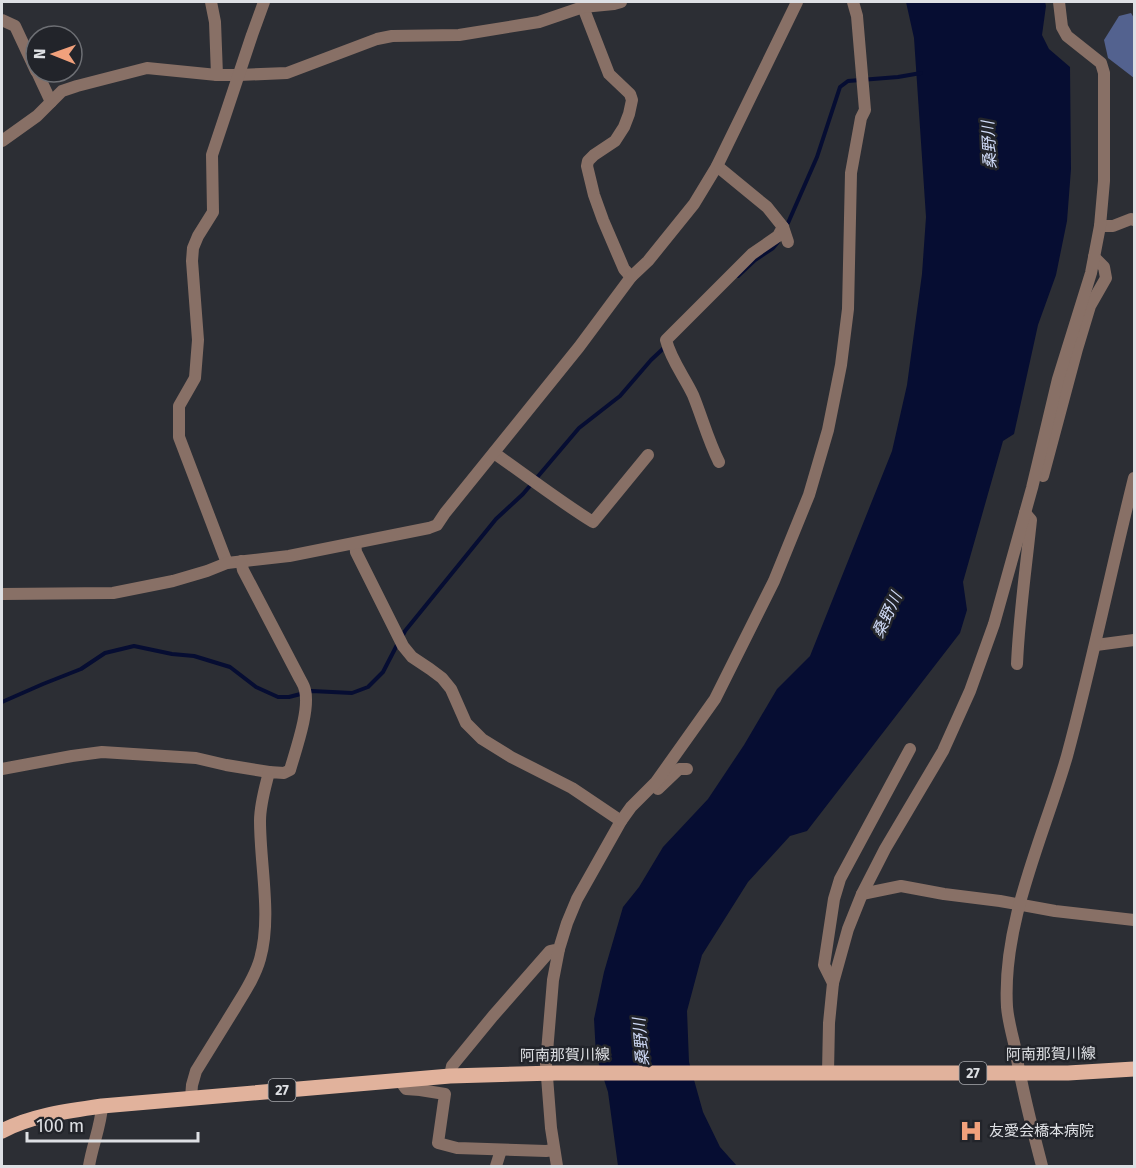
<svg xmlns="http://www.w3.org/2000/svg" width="1136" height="1168" viewBox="0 0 1136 1168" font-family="'Fira Sans','Noto Sans JP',sans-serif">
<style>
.forest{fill:#53628f}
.water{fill:#060d32}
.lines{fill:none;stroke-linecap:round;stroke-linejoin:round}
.stream{stroke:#060d32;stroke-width:4}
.minor{stroke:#887066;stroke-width:12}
.major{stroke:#e1b29c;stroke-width:15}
.labels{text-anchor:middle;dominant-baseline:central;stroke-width:5;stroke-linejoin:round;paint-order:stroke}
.shield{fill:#22242a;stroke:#a6a8ac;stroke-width:1.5}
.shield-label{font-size:14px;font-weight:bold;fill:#dee0e4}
.street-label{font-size:15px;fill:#dee0e4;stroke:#22242a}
.poi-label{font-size:15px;fill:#dee0e4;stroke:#22242a;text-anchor:start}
.water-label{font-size:16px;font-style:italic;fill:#d1dcf9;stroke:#22242a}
</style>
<rect width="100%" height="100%" fill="#2c2e34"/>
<!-- forest -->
<path class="forest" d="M 1131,13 L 1134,18 L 1134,78 L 1108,58 L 1104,40 L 1119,16 Z"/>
<!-- water -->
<path class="water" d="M 906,2 L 1045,2 L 1046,6 L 1042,35 L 1049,49 L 1070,67 L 1071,169 L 1067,221 L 1056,275 L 1038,325 L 1014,434 L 1003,441 L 963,582 L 967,610 L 960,633 L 807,831 L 790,836 L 748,882 L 702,955 L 687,1011 L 689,1062 L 703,1112 L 720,1147 L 737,1166 L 618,1166 L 608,1092 L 596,1055 L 594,1019 L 604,972 L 623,907 L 639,887 L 663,847 L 708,799 L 744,745 L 777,689 L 810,656 L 892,451 L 907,385 L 922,274 L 926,217 L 914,38 Z"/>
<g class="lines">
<!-- stream -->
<g class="stream">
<path d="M 788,223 L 817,157 L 840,87 L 848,81 L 898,77 L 921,73"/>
<path d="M 738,276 L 755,260 L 773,248 L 778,242"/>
<path d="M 402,637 L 405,631 L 496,519 L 523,494 L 579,428 L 620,396 L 651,360 L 666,346"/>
<path d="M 2,702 L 43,684 L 81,669 L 105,653 L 134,646 L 172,654 L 194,656 L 230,667 L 256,687 L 278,697 L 289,697 L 312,691 L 352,693 L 368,687 L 383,672 L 398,643"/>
</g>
<!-- minor -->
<g class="minor">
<path d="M 211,2 L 215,22 L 217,75"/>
<path d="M 583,7 L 609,74 L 630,94 L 632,100 L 629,114 L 624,127 L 615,141 L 594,155 L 588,161 L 587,166 L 594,195 L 603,220 L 624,269 L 631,277"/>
<path d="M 2,20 L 15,26 L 36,71"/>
<path d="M 37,72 L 51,102"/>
<path d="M 2,141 L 37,116 L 62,91 L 77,86 L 147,68 L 217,75 L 239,75 L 287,73 L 377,39 L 392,36 L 459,35 L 539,22 L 583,7 L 614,4 L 621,2"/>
<path d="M 717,166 L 767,207 L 783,227 L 778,236 L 752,254 L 666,340 C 671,360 684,376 693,395 C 702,417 708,440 719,462"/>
<path d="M 1100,226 L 1113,226 L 1131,219 L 1134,220"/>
<path d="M 783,227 L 788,242"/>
<path d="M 494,453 C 527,476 559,501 593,522 L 648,455"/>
<path d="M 1043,476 L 1077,349 L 1090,306 L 1106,278 L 1104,267 L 1094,257"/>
<path d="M 355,543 L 356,552 L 403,646 L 412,657 L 430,669 L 442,678 L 451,689 L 466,723 L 482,739 L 511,757 L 572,788 L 621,821 L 577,899 L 567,923 L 559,949 L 550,951 L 493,1016 L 452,1066 L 450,1076"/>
<path d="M 227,563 L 179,437 L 179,406 L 195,378 L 198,340 L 192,261 L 193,248 L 198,236 L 213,212 L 212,155 L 252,35 L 264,2"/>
<path d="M 2,594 L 113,593 L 173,581 L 207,571 L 227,563 L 289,556 L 429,528 L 437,525 L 445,513 L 579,347 L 631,277 L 648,261 L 694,204 L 717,166 L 797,2"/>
<path d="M 1096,645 L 1134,640"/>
<path d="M 1017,664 C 1019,616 1026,568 1031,520 L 1025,513"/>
<path d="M 2,769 L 72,756 L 102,752 L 196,758 L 226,765 L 269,772"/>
<path d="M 658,789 L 679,769 L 687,769"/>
<path d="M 621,821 L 631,807 L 656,782 L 715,699 L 774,581 L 809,495 L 828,430 L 841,365 L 848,309 L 851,173 L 861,118 L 865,110 L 857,16 L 853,2"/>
<path d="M 862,894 L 901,886 L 944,894 L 1000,901 L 1055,911 L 1134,920"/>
<path d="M 833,983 L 824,965 L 834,899 L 840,879 L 910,749"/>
<path d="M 828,1072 L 829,1023 L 833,983 L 848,929 L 862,894 L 885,849 L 943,751 L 970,691 L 994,624 L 1032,488 L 1058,379 L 1091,273 L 1100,226 L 1104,181 L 1104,73 L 1101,63 L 1067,36 L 1062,27 L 1059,2"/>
<path d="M 400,1081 L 406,1089 L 420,1090 L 445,1094 L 438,1143 L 457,1148 L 546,1151 L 554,1150"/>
<path d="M 191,1098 L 192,1085 L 196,1071 C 209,1050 222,1029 235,1008 C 244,993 255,977 260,959 C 272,917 260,865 260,821 C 260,804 265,788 269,772 L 284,773 L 290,770 C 296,749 310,710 305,690 C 304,685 301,681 299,677 L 243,570 L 241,561"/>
<path d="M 89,1166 C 92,1146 101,1126 102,1106"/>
<path d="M 496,1166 L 501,1150"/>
<path d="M 557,1166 L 551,1128 L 546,1064 L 553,980 L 559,949"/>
<path d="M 1042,1166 C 1032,1127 1021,1087 1015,1047 C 1012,1034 1008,1020 1007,1007 C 1002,922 1044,836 1067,756 C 1092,664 1111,570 1134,478"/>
</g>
<!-- major -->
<path class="major" d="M 2,1131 C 33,1115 68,1111 102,1106 L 450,1076 L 556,1073 L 1068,1073 L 1134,1069"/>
</g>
<!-- icons -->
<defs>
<g id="hospital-bare" transform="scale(1.8)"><path d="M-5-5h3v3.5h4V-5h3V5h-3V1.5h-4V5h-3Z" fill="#f1a17c" stroke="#22242a" stroke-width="2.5" paint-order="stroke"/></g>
</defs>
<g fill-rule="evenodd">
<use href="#hospital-bare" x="971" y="1131"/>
</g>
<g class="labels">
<!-- shield labels -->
<g class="shield">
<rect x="959.5" y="1062" width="27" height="22" rx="4.5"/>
<rect x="268.5" y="1079" width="27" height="22" rx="4.5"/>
</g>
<g class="shield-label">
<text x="973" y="1073">27</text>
<text x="282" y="1090">27</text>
</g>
<!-- street labels -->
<g class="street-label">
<text transform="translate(1051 1054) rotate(-1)">阿南那賀川線</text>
<text transform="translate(565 1055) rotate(-1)">阿南那賀川線</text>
</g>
<!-- poi labels -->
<g class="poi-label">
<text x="989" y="1131">友愛会橋本病院</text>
</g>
<!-- water labels -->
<g class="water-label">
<text transform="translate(989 145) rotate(-93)">桑野川</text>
<text transform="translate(887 615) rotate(-65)">桑野川</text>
<text transform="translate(641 1042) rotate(-95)">桑野川</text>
</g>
</g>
<!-- border -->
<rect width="1136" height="1168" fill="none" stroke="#dee0e4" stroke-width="6"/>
<!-- north arrow -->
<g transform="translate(54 54) rotate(271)"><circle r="28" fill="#22242a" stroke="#6d6f74" stroke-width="1.5"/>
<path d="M0-4.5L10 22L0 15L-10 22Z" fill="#f1a17c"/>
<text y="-9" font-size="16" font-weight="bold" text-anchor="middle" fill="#dee0e4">N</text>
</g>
<!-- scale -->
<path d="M27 1132v9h171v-9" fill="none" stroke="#dee0e4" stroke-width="3"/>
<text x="36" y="1132" font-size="18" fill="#dee0e4" stroke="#22242a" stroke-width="4.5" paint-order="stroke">100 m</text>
</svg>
